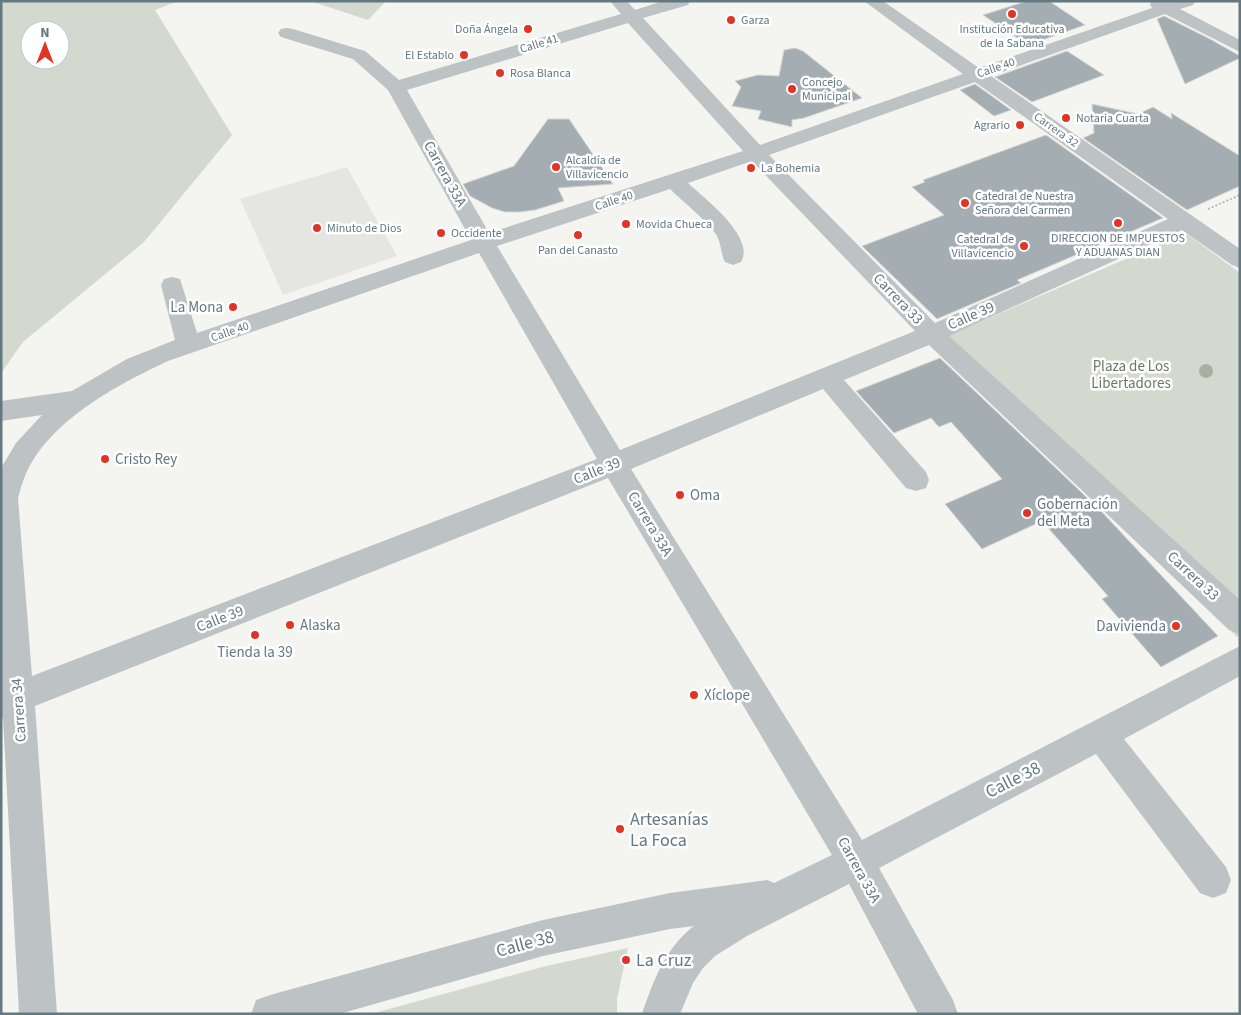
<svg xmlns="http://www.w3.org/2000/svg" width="1241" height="1015" viewBox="0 0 1241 1015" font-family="'Source Sans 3',sans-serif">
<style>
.built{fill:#e5e5e4}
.green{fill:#d4d9cf;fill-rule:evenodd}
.building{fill:#a4aeb2;stroke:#d6d5d3}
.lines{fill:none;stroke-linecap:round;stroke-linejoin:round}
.path{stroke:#b7babc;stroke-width:2;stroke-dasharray:2 2;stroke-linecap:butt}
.minor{fill:#bdc2c4;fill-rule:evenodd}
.tree{fill:#a8b0a2}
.poi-dot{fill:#e13424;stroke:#fff;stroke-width:2}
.labels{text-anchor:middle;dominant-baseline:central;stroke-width:5;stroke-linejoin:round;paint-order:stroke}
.far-poi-label{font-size:12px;fill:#637881;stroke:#fff;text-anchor:start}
.far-street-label{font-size:12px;fill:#637881;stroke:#fff}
.street-label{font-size:15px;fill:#637881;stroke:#fff}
.poi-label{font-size:15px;fill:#637881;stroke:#fff;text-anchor:start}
.park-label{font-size:15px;fill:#6a7862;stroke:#fff}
.near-street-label{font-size:18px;fill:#637881;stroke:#fff}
.near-poi-label{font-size:18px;fill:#637881;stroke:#fff;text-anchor:start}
</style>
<rect width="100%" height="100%" fill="#f4f4f0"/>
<!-- built -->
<path class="built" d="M 347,167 L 397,256 L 283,295 L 240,199 Z"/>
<!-- green -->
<g class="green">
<path d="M 1,1 L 178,1 L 155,10 L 232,135 L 144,242 L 23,342 L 1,373 ZM 30,30 L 60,30 L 60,60 L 30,60 Z"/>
<path d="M 310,1 L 386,1 L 368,20 Z"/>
<path d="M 1186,233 L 1240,273 L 1240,635 L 1237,637 L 945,337 Z"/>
<path d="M 628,948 L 617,999 L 617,1014 L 371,1014 L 546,966 Z"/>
</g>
<!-- building -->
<g class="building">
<path d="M 1027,1 L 1049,1 L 1085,25 L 1028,45 L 983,15 Z"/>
<path d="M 1164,16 L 1210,39 L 1240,56 L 1240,58 L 1185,84 L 1157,19 Z"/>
<path d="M 795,48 L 803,51 L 862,98 L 804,118 L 792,120 L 792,127 L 758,119 L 761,111 L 732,106 L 741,87 L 735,81 L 758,75 L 779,76 L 784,50 Z"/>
<path d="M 1067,51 L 1104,75 L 1032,102 L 995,77 Z"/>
<path d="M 975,84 L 1011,110 L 994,116 L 960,90 Z"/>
<path d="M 1092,104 L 1138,114 L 1153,107 L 1172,119 L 1171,113 L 1240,156 L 1240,186 L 1187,210 L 1083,138 L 1094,133 Z"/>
<path d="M 548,119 L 569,119 L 613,184 L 558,188 L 564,201 L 535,210 L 520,212 L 505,212 L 492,208 L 470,196 L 463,184 L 514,166 Z"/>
<path d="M 1046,135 L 1163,218 L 1017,280 L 1021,283 L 937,319 L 862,246 L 944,215 L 912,187 L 925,182 L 923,180 Z"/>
<path d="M 940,358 L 1101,511 L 1218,636 L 1161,667 L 1102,599 L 1108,596 L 1042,521 L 982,549 L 945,504 L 1002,479 L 951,422 L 939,427 L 931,418 L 894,433 L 856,391 Z"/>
</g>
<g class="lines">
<!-- path -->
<path class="path" d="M 1208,209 L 1240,195"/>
<!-- minor -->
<path class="minor" d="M 610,1 L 627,1 L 635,10 L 663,1 L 690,1 L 688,5 L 643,18 L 760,145 L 963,74 L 864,1 L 883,1 L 979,68 L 1152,8 L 1150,4 L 1152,1 L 1195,1 L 1193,5 L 1180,9 L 1240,40 L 1240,52 L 1165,14 L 991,76 L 1240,249 L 1240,268 L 1232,265 L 1182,230 L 949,336 L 1240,600 L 1240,634 L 1229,630 L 929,345 L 844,380 L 926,472 L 929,480 L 926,488 L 916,491 L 906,488 L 823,389 L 631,469 L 862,840 L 1240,646 L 1240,676 L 1124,739 L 1226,867 L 1231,880 L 1226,893 L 1213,898 L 1200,893 L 1096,754 L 879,868 L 953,1000 L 958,1014 L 918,1014 L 849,884 L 747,936 L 715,956 L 703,968 L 693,983 L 680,1014 L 642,1014 C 653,981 666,947 694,926 L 670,929 L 543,956 L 339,1014 L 251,1014 L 256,1000 L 270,995 L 543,920 L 670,893 L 767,880 L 774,883 L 832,855 L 608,478 L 35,706 L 57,1014 L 19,1014 L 3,718 L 1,718 L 1,468 L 16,443 L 42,415 L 1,421 L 1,401 L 72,391 L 127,359 L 175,340 L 161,285 L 164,279 L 172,277 L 180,279 L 197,333 L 471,240 L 388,90 L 353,59 L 281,37 L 278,33 L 281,29 L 287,28 L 293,29 L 365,51 L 399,80 L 621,14 ZM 628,23 L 743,151 L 489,233 L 407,90 ZM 975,82 L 1168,219 L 935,323 L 769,155 ZM 752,161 L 915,331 L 620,450 L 497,246 L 670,189 C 684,203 703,217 715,233 C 722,242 720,253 725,262 L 733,265 L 741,262 C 756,237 704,198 688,183 ZM 479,253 L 597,459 L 32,676 L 18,498 C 20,491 22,483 25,476 C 48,421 117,385 168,361 Z"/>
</g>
<!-- trees -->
<circle class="tree" cx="1206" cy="371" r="7"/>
<!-- markers -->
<g class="poi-dot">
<circle cx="1012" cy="14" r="5"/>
<circle cx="731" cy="20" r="5"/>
<circle cx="528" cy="29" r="5"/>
<circle cx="464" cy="55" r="5"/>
<circle cx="500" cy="73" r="5"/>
<circle cx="792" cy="89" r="5"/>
<circle cx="1066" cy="118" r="5"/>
<circle cx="1020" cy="125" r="5"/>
<circle cx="556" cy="167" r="5"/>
<circle cx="751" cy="168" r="5"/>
<circle cx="965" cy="203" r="5"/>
<circle cx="1118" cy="223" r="5"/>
<circle cx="626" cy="224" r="5"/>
<circle cx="317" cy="228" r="5"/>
<circle cx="441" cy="233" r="5"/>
<circle cx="578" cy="235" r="5"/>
<circle cx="1024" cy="246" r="5"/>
<circle cx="233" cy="307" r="5"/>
<circle cx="105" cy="459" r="5"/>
<circle cx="680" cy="495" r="5"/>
<circle cx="1027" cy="513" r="5"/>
<circle cx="290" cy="625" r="5"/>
<circle cx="1176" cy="626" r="5"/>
<circle cx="255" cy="635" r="5"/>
<circle cx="694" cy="695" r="5"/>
<circle cx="620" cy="829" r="5"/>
<circle cx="626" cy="960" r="5"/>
</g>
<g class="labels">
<!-- far-poi labels -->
<g class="far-poi-label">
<text x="741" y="20">Garza</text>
<text x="518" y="29" text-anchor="end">Doña Ángela</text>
<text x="1012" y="29" text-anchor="middle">Institución Educativa<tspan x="1012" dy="14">de la Sabana</tspan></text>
<text x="454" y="55" text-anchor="end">El Establo</text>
<text x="510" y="73">Rosa Blanca</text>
<text x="802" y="82">Concejo<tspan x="802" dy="14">Municipal</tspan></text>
<text x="1076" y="118">Notaria Cuarta</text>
<text x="1010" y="125" text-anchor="end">Agrario</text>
<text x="566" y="160">Alcaldía de<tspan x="566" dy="14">Villavicencio</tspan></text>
<text x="761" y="168">La Bohemia</text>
<text x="975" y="196">Catedral de Nuestra<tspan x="975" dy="14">Señora del Carmen</tspan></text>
<text x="636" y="224">Movida Chueca</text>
<text x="327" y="228">Minuto de Dios</text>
<text x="451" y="233">Occidente</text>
<text x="1118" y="238" text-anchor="middle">DIRECCION DE IMPUESTOS<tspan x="1118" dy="14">Y ADUANAS DIAN</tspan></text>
<text x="1014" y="239" text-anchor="end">Catedral de<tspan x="1014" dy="14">Villavicencio</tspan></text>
<text x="578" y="250" text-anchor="middle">Pan del Canasto</text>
</g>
<!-- far-street labels -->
<g class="far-street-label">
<text transform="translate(539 44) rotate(-17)">Calle 41</text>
<text transform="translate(996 68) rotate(-19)">Calle 40</text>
<text transform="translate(1056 130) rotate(35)">Carrera 32</text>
<text transform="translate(614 201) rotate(-18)">Calle 40</text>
<text transform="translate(230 332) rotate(-19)">Calle 40</text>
</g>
<!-- street labels -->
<g class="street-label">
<text transform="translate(445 174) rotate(61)">Carrera 33A</text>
<text transform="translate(898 299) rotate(46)">Carrera 33</text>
<text transform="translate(971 316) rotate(-24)">Calle 39</text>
<text transform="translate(597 471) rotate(-22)">Calle 39</text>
<text transform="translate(650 524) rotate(59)">Carrera 33A</text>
<text transform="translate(1193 576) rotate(43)">Carrera 33</text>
<text transform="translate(220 619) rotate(-21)">Calle 39</text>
<text transform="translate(19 710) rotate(-94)">Carrera 34</text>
<text transform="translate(859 870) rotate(61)">Carrera 33A</text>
</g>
<!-- poi labels -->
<g class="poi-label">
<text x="223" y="307" text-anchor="end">La Mona</text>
<text x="115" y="459">Cristo Rey</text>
<text x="690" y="495">Oma</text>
<text x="1037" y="504">Gobernación<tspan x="1037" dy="17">del Meta</tspan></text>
<text x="300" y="625">Alaska</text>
<text x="1166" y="626" text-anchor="end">Davivienda</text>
<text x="255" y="652" text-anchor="middle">Tienda la 39</text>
<text x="704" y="695">Xíclope</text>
</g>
<!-- park labels -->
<g class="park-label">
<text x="1131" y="366">Plaza de Los<tspan x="1131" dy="17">Libertadores</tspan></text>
</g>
<!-- near-street labels -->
<g class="near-street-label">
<text transform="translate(1013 780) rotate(-27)">Calle 38</text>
<text transform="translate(525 944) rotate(-15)">Calle 38</text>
</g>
<!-- near-poi labels -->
<g class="near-poi-label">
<text x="630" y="819">Artesanías<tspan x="630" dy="21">La Foca</tspan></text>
<text x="636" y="960">La Cruz</text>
</g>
</g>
<!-- border -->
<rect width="1241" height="1015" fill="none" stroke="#637881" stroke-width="5"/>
<!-- north arrow -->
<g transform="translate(45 45)"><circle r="24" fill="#ffffff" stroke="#c1c9cd"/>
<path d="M0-4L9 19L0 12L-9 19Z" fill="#e13424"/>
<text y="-8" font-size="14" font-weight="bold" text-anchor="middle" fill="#637881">N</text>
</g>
</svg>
